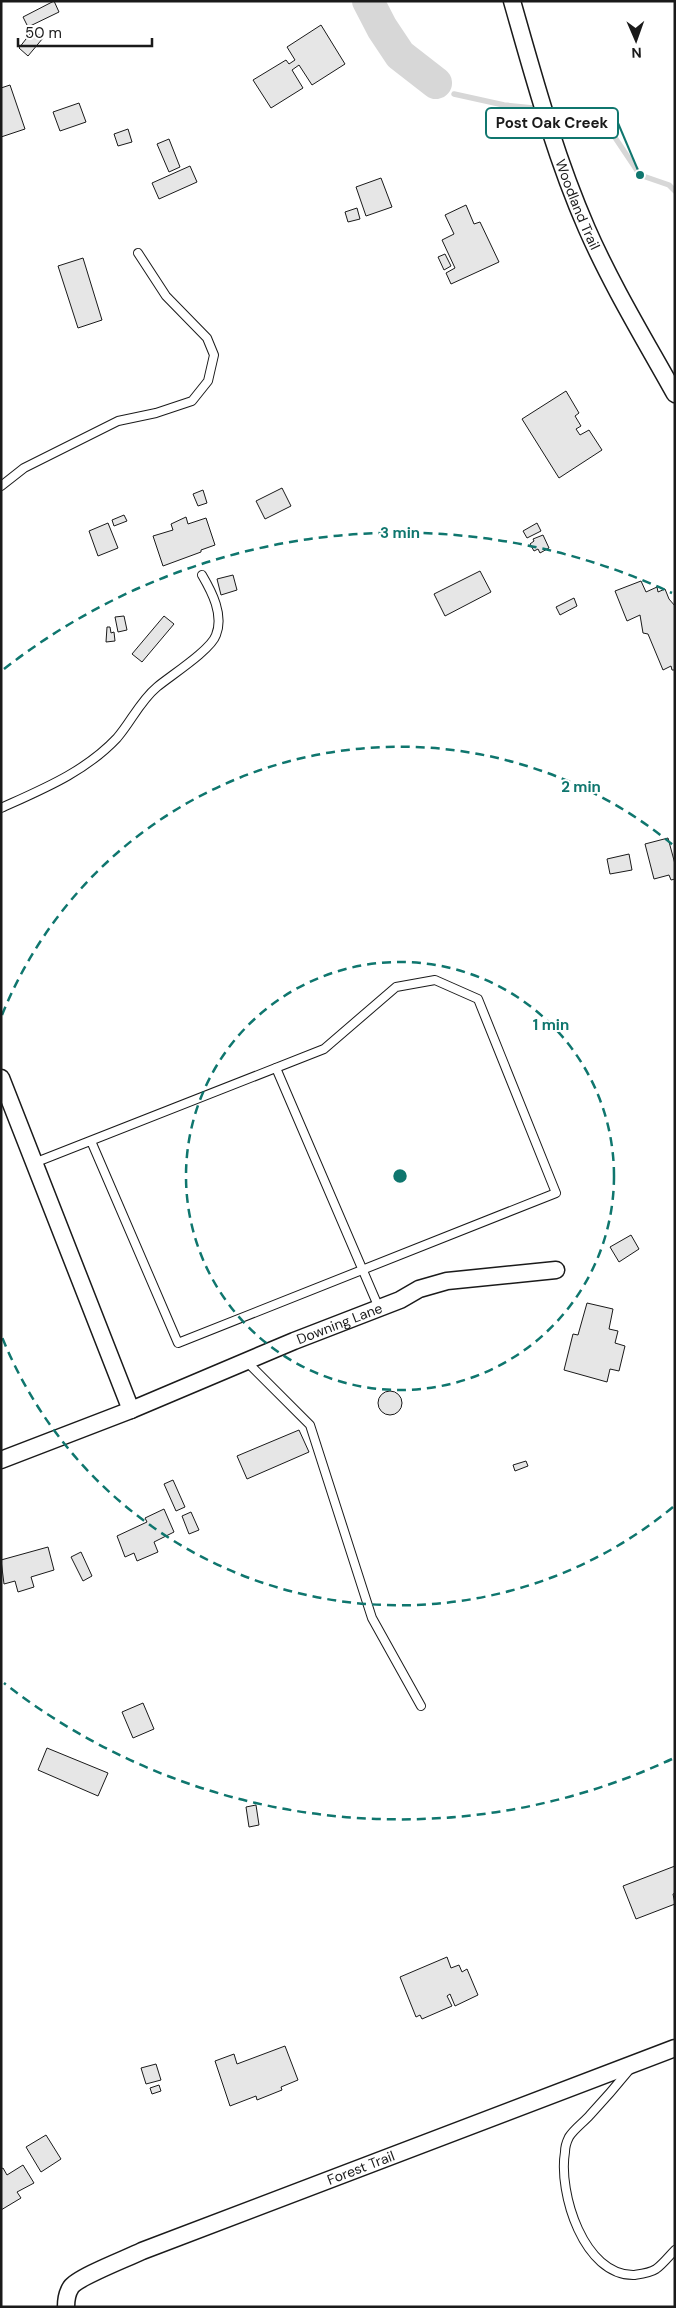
<svg xmlns="http://www.w3.org/2000/svg" width="676" height="2308" viewBox="0 0 676 2308" font-family="'DM Sans',sans-serif">
<style>
.lines{fill:none;stroke-linecap:round;stroke-linejoin:round}
.stream{stroke:#d7d7d7;stroke-width:5.5}
.river{stroke:#d7d7d7;stroke-width:32}
.building{fill:#e6e6e6;stroke:#1a1a1a}
.service-casing{stroke:#1a1a1a;stroke-width:10}
.minor-casing{stroke:#1a1a1a;stroke-width:19}
.service{stroke:#fff;stroke-width:8}
.minor{stroke:#fff;stroke-width:16}
.ring{fill:none;stroke:#0f766e;stroke-width:2.5;stroke-dasharray:9 6}
.labels{text-anchor:middle;dominant-baseline:central;stroke-width:4;stroke-linejoin:round;paint-order:stroke}
.street-label{font-size:14px;fill:#1a1a1a;stroke:#fff}
.centre{fill:#0f766e;stroke:#fff;stroke-width:2.5}
.ring-label{font-size:15px;text-anchor:middle;font-weight:bold;fill:#0f766e;stroke:#fff;stroke-width:4;stroke-linejoin:round;paint-order:stroke}
.leader{fill:none;stroke:#0f766e;stroke-width:2}
.callout-dot{fill:#0f766e;stroke:#fff;stroke-width:2}
.callout{fill:#fff;stroke:#0f766e;stroke-width:2}
.callout-label{font-size:15px;text-anchor:middle;font-weight:bold;fill:#1a1a1a}
</style>
<rect width="100%" height="100%" fill="#fff"/>
<g class="lines">
<!-- stream -->
<g class="stream">
<path d="M 454,94 L 504,105 L 533,108"/>
<path d="M 562,118 L 604,121 L 640,175 L 669,185 L 675,191"/>
</g>
<!-- river -->
<path class="river" d="M 368,1 L 382,28 L 400,55 L 436,83"/>
</g>
<!-- building -->
<g class="building">
<path d="M 54,1 L 59,12 L 28,27 L 23,17 Z"/>
<path d="M 321,25 L 345,64 L 312,85 L 299,65 L 292,70 L 303,88 L 271,108 L 253,80 L 286,60 L 289,64 L 295,60 L 287,47 Z"/>
<path d="M 33,30 L 43,38 L 28,56 L 19,48 Z"/>
<path d="M 10,85 L 25,129 L 1,137 L 1,88 Z"/>
<path d="M 79,103 L 86,122 L 60,131 L 53,112 Z"/>
<path d="M 128,129 L 132,142 L 118,146 L 114,134 Z"/>
<path d="M 169,139 L 180,167 L 169,172 L 157,144 Z"/>
<path d="M 190,166 L 197,182 L 159,199 L 152,183 Z"/>
<path d="M 381,178 L 392,207 L 366,216 L 356,187 Z"/>
<path d="M 466,205 L 474,224 L 480,222 L 499,262 L 451,284 L 446,273 L 455,268 L 442,240 L 454,234 L 445,215 Z"/>
<path d="M 357,208 L 360,219 L 348,222 L 345,212 Z"/>
<path d="M 445,254 L 451,266 L 444,270 L 438,257 Z"/>
<path d="M 83,258 L 102,320 L 78,328 L 58,266 Z"/>
<path d="M 566,391 L 579,413 L 575,416 L 581,426 L 576,429 L 580,435 L 589,430 L 602,450 L 559,478 L 522,419 Z"/>
<path d="M 282,488 L 291,506 L 265,519 L 256,501 Z"/>
<path d="M 203,490 L 207,503 L 198,506 L 193,494 Z"/>
<path d="M 124,515 L 127,521 L 114,526 L 112,520 Z"/>
<path d="M 186,517 L 188,524 L 206,518 L 215,545 L 201,550 L 201,552 L 163,566 L 153,536 L 173,530 L 171,524 Z"/>
<path d="M 108,523 L 118,548 L 98,556 L 89,531 Z"/>
<path d="M 537,523 L 541,531 L 527,538 L 523,531 Z"/>
<path d="M 543,535 L 549,548 L 540,553 L 538,549 L 534,551 L 530,544 L 534,541 L 533,539 Z"/>
<path d="M 480,571 L 491,592 L 445,616 L 434,594 Z"/>
<path d="M 233,575 L 237,590 L 221,595 L 217,579 Z"/>
<path d="M 641,581 L 646,592 L 657,587 L 658,592 L 665,589 L 669,599 L 675,606 L 675,670 L 672,670 L 671,666 L 663,670 L 648,634 L 643,633 L 640,615 L 627,621 L 615,591 Z"/>
<path d="M 574,598 L 577,606 L 560,615 L 556,607 Z"/>
<path d="M 124,616 L 127,630 L 118,632 L 115,617 Z"/>
<path d="M 164,616 L 174,624 L 142,662 L 132,654 Z"/>
<path d="M 107,627 L 110,627 L 111,633 L 114,632 L 115,641 L 106,642 Z"/>
<path d="M 668,838 L 675,864 L 675,879 L 671,880 L 669,875 L 654,879 L 645,844 Z"/>
<path d="M 629,854 L 632,870 L 610,874 L 607,859 Z"/>
<path d="M 631,1235 L 639,1249 L 619,1262 L 610,1247 Z"/>
<path d="M 587,1303 L 613,1309 L 609,1329 L 618,1331 L 615,1343 L 625,1346 L 619,1371 L 610,1369 L 607,1382 L 564,1370 L 573,1334 L 578,1335 Z"/>
<circle cx="390" cy="1403" r="12"/>
<path d="M 299,1430 L 309,1452 L 247,1479 L 237,1456 Z"/>
<path d="M 526,1461 L 528,1466 L 515,1471 L 513,1465 Z"/>
<path d="M 173,1480 L 185,1507 L 176,1511 L 164,1484 Z"/>
<path d="M 164,1509 L 174,1532 L 154,1542 L 158,1552 L 137,1561 L 134,1553 L 125,1557 L 117,1536 L 147,1522 L 145,1518 Z"/>
<path d="M 191,1512 L 199,1530 L 189,1534 L 182,1516 Z"/>
<path d="M 48,1547 L 54,1570 L 31,1577 L 34,1587 L 18,1592 L 15,1581 L 4,1584 L 1,1560 Z"/>
<path d="M 81,1552 L 92,1576 L 83,1581 L 71,1557 Z"/>
<path d="M 143,1703 L 154,1729 L 133,1738 L 122,1712 Z"/>
<path d="M 47,1748 L 108,1773 L 98,1796 L 38,1770 Z"/>
<path d="M 256,1805 L 259,1825 L 249,1827 L 246,1807 Z"/>
<path d="M 675,1866 L 675,1893 L 673,1894 L 675,1904 L 636,1919 L 623,1886 Z"/>
<path d="M 447,1957 L 451,1968 L 459,1965 L 462,1972 L 467,1969 L 478,1995 L 455,2006 L 450,1994 L 447,1996 L 452,2006 L 422,2019 L 420,2015 L 416,2017 L 400,1977 Z"/>
<path d="M 285,2046 L 298,2080 L 281,2087 L 282,2090 L 257,2100 L 256,2096 L 230,2106 L 215,2061 L 234,2054 L 237,2064 Z"/>
<path d="M 156,2064 L 161,2080 L 146,2084 L 141,2068 Z"/>
<path d="M 159,2085 L 161,2091 L 152,2094 L 150,2088 Z"/>
<path d="M 46,2135 L 61,2159 L 41,2172 L 26,2147 Z"/>
<path d="M 23,2165 L 34,2183 L 17,2192 L 21,2198 L 1,2210 L 1,2169 L 3,2168 L 7,2175 Z"/>
</g>
<g class="lines">
<!-- service casing -->
<g class="service-casing">
<g id="service">
<path d="M 1,486 L 24,468 L 118,421 L 156,413 L 192,401 L 208,381 L 214,355 L 207,338 L 166,296 L 138,253"/>
<path d="M 1,808 C 43,789 85,772 117,738 C 131,722 140,701 157,687 C 170,676 211,650 216,635 C 224,615 212,592 202,575"/>
<path d="M 276,1068 L 379,1308"/>
<path d="M 34,1163 L 324,1049 L 396,987 L 435,980 L 478,999 L 556,1193 L 178,1343 L 91,1141"/>
<path d="M 246,1361 L 310,1425 L 372,1618 L 421,1706"/>
<path d="M 630,2069 C 617,2085 604,2100 590,2115 C 584,2122 574,2129 569,2137 C 567,2141 565,2148 565,2152 C 558,2193 584,2276 634,2275 C 641,2274 650,2273 656,2269 C 663,2264 669,2256 675,2250"/>
</g>
</g>
<!-- minor casing -->
<g class="minor-casing">
<g id="minor">
<path id="s1" d="M 512,1 C 534,78 555,156 587,229 C 612,286 645,340 675,394"/>
<path d="M 1,1078 L 131,1410"/>
<path id="s2" d="M 1,1460 L 131,1410 L 294,1341 L 400,1300 L 419,1289 L 447,1281 L 556,1270"/>
<path id="s3" d="M 66,2307 C 66,2300 67,2293 71,2287 C 78,2277 128,2258 142,2251 L 675,2048"/>
</g>
</g>
<!-- service -->
<use href="#service" class="service"/>
<!-- minor -->
<use href="#minor" class="minor"/>
</g>
<!-- distance rings -->
<g class="ring">
<circle cx="400" cy="1176" r="214"/>
<path d="M673 1507A429 429 0 0 1 2 1337M2 1015A429 429 0 0 1 673 845"/>
<path d="M672 1759A643 643 0 0 1 4 1683M4 669A643 643 0 0 1 672 593"/>
</g>
<g class="labels">
<!-- street labels -->
<g class="street-label">
<text stroke="none"><textPath href="#s1" startOffset="214">Woodland Trail</textPath></text>
<text stroke="none"><textPath href="#s2" startOffset="365">Downing Lane</textPath></text>
<text stroke="none"><textPath href="#s3" startOffset="335">Forest Trail</textPath></text>
</g>
</g>
<circle cx="400" cy="1176" r="8" class="centre"/>
<g class="ring-label">
<text x="400" y="538">3 min</text>
<text x="581" y="792">2 min</text>
<text x="551" y="1030">1 min</text>
</g>
<!-- callouts -->
<path class="leader" d="M640 175L618 123"/>
<circle class="callout-dot" cx="640" cy="175" r="5"/>
<rect class="callout" x="486" y="108" width="132" height="30" rx="5"/>
<g class="callout-label">
<text x="552" y="128">Post Oak Creek</text>
</g>
<!-- border -->
<rect width="676" height="2308" fill="none" stroke="#1a1a1a" stroke-width="5"/>
<!-- north arrow -->
<g transform="translate(636 40) rotate(178)" stroke="#ffffff" stroke-width="4" paint-order="stroke">
<path d="M0-4L9 19L0 12L-9 19Z" fill="#1a1a1a"/>
<text y="-8" font-size="14" font-weight="bold" text-anchor="middle" fill="#1a1a1a">N</text>
</g>
<!-- scale -->
<path d="M18 38v8h134v-8" fill="none" stroke="#1a1a1a" stroke-width="2.5"/>
<text x="25" y="38" font-size="15" fill="#1a1a1a" stroke="#ffffff" stroke-width="4" paint-order="stroke">50 m</text>
</svg>
